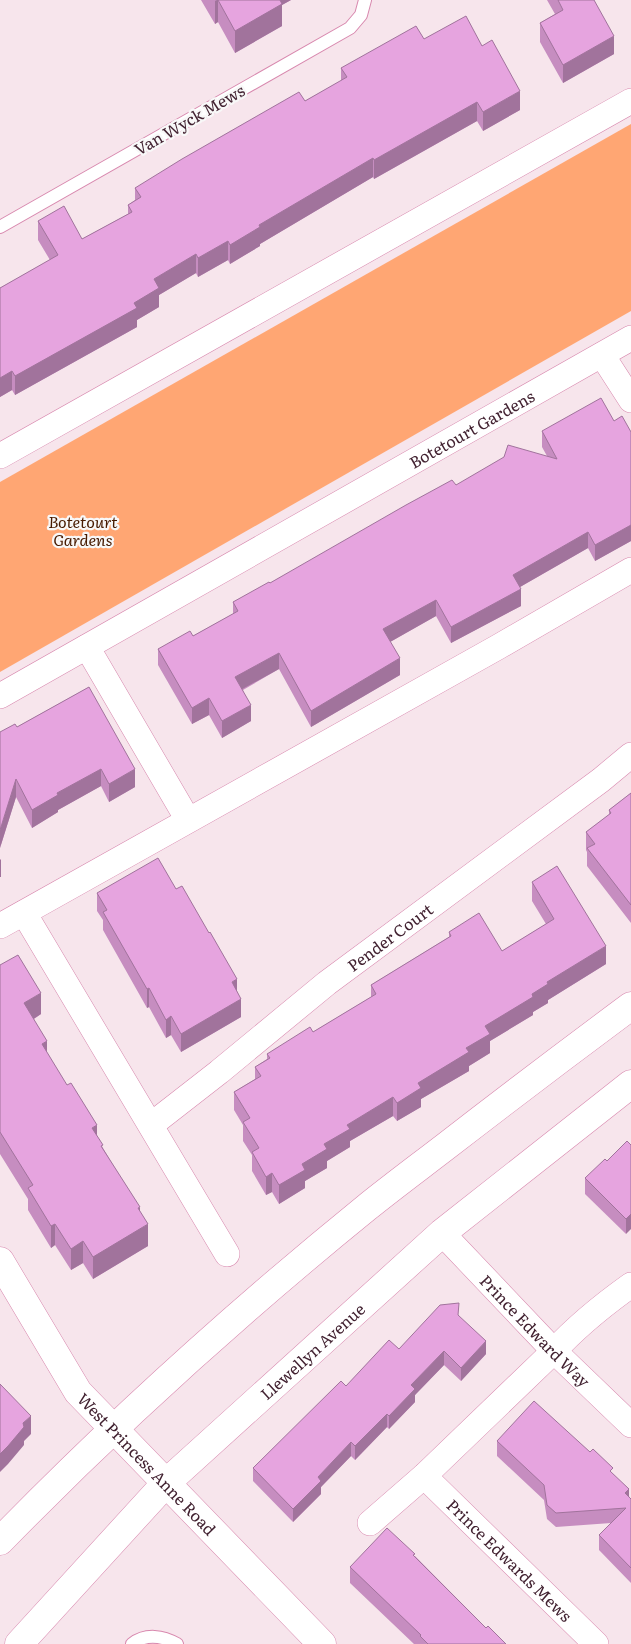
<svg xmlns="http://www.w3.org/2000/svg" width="631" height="1644" viewBox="0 0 631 1644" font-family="Literata,serif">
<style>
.green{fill:#ffa673}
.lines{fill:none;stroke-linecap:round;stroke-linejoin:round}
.service-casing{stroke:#d888ae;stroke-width:14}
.minor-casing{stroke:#d888ae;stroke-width:26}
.tertiary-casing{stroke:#d888ae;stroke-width:29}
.secondary-casing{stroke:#d888ae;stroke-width:29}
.service{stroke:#fff;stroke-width:12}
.minor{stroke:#fff;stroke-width:25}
.tertiary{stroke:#fff;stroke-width:28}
.secondary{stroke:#fff;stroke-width:28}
.wall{fill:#c68dc0}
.shaded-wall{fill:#a1739c}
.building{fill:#e6a4df;stroke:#a1739c}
.labels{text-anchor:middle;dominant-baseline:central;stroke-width:4.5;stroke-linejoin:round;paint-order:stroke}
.street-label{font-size:16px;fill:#422231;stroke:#f8f8f8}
.park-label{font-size:16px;font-style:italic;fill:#481b00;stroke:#f8f8f8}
</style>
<rect width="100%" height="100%" fill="#f7e5ec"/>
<!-- green -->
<path class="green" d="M 631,124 L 631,311 L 0,672 L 0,482 Z"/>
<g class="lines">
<!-- service casing -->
<g class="service-casing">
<g id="service">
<path d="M 0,227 L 350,28 L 361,15 L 365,0"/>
<path d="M 132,1644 C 146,1633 163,1636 177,1644"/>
</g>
</g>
<!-- minor casing -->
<g class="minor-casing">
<g id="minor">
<path d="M 602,355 L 631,400"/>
<path d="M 0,456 L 631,101"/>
<path d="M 87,647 L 188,820"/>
<path id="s1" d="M 0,696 L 631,338"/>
<path d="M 24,913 L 227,1254"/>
<path d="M 0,926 L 498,647 L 631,570"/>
<path id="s2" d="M 151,1125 L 219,1072 L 327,983 L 601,780 L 631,755"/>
<path id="s3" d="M 442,1233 L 554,1351 L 631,1425"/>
<path id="s4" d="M 424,1476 L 596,1644"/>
<path d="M 370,1523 L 424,1476 L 554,1351 C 577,1326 603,1305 631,1285"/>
</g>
</g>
<!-- tertiary casing -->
<g class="tertiary-casing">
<g id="tertiary">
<path d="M 0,1541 C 115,1423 238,1312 366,1208 C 392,1187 419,1167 445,1147 C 507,1099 569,1052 631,1006"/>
<path id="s5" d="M 19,1644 L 166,1483 L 442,1233 L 631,1084"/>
</g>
</g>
<!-- secondary casing -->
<g class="secondary-casing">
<g id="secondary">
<path id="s6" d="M 0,1261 L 78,1392 L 322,1644"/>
</g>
</g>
<!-- service -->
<use href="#service" class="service"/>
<!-- minor -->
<use href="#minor" class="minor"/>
<!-- tertiary -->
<use href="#tertiary" class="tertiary"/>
<!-- secondary -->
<use href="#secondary" class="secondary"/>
</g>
<!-- wall -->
<g class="wall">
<path d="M 201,0 L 291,0 L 282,5 L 282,26 L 235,53 L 218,22 L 215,24 Z"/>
<path d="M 547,0 L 594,0 L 614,54 L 563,83 L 540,42 L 540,23 L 555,14 Z"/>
<path d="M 424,39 L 482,46 L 520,110 L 483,131 L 477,121 L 374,179 L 373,177 L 260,244 L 260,246 L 230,264 L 228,260 L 198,277 L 196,273 L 159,295 L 159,307 L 137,320 L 137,327 L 15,395 L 12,390 L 0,397 L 0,288 L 50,260 L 38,240 L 38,221 L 82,239 L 128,214 L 128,205 L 135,200 L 135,188 L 305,101 L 341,81 L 341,68 Z"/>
<path d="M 614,421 L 631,432 L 631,541 L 595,561 L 588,548 L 520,587 L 521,606 L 451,643 L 436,616 L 390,642 L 400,675 L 311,727 L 279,669 L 243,690 L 251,721 L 222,738 L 209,715 L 192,724 L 158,665 L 158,649 L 193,636 L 233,614 L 233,602 L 270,583 L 456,485 L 547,456 L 542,447 L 542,431 Z"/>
<path d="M 89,687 L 135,787 L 109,802 L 101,786 L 58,810 L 58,812 L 32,828 L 16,797 L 0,848 L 17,727 Z"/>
<path d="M 631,793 L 631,923 L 587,866 L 587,852 L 586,850 L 586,832 L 609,815 L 609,810 Z"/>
<path d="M 532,882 L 606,964 L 548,1000 L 548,1003 L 533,1012 L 533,1015 L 490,1041 L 490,1053 L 469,1066 L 469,1071 L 421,1099 L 421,1107 L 397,1121 L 393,1116 L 350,1141 L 350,1147 L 327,1161 L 327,1168 L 305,1181 L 305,1188 L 279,1204 L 272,1192 L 266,1195 L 252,1171 L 252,1155 L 243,1141 L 243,1125 L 234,1110 L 234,1092 L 255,1079 L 255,1067 L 267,1059 L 267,1054 L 313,1032 L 371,997 L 371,985 L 449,937 L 449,932 L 502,951 L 546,924 L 532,901 Z"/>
<path d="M 176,889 L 237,991 L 241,1017 L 181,1052 L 171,1035 L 166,1038 L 149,1007 L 147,1008 L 103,930 L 103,920 L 97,911 L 97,893 Z"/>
<path d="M 0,965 L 41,1014 L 34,1019 L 47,1053 L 97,1137 L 103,1148 L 140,1211 L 148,1246 L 93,1279 L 83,1263 L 71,1270 L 55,1245 L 51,1248 L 28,1210 L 28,1199 L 0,1154 Z"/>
<path d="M 631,1145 L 626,1234 L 585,1194 L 585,1178 L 607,1161 Z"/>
<path d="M 459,1316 L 486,1354 L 461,1381 L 444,1365 L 415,1395 L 415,1402 L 389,1429 L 387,1427 L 355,1460 L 351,1456 L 321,1487 L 321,1494 L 293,1522 L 253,1481 L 253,1468 L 346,1386 L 399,1349 Z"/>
<path d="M 497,1441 L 613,1474 L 631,1499 L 631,1583 L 599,1550 L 599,1535 L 611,1523 L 556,1527 L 547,1519 L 544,1500 L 497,1456 Z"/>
<path d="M 415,1556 L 486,1628 L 506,1644 L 414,1644 L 350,1583 L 350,1567 Z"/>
</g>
<!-- shaded-wall -->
<g class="shaded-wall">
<path d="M 217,0 L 218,0 L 218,22 L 215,24 L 215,1 Z"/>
<path d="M 273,0 L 291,0 L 282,5 L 282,26 L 235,53 L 235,31 Z"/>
<path d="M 614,36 L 614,54 L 563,83 L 563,65 Z"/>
<path d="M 520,91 L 520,110 L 483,131 L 483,112 Z"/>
<path d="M 477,102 L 477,121 L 374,179 L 374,160 Z"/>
<path d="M 373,158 L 373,177 L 260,244 L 260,246 L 230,264 L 230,245 L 259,225 Z"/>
<path d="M 228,241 L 228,260 L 198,277 L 198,258 Z"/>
<path d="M 196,254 L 196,273 L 159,295 L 159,307 L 137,320 L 137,327 L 15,395 L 15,376 L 134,303 L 154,279 Z"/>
<path d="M 12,371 L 12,390 L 0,397 L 0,378 Z"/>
<path d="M 631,525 L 631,541 L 595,561 L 595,545 Z"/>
<path d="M 588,532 L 588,548 L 513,591 L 513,575 Z"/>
<path d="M 521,589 L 521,606 L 451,643 L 451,627 Z"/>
<path d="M 436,600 L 436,616 L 383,646 L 383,629 Z"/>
<path d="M 279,653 L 279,669 L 235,693 L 235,677 Z"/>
<path d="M 400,658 L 400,675 L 311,727 L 311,711 Z"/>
<path d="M 209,698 L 209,715 L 192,724 L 192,708 Z"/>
<path d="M 251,705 L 251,721 L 222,738 L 222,721 Z"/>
<path d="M 101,769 L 101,786 L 58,810 L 58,812 L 32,828 L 32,810 L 57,793 Z"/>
<path d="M 135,769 L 135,787 L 109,802 L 109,784 Z"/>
<path d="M 16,779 L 16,797 L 0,848 L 0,830 Z"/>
<path d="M 1,859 L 1,877 L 0,877 L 0,860 Z"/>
<path d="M 606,946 L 606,964 L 548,1000 L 548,1003 L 533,1012 L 533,1015 L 490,1041 L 490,1053 L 469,1066 L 469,1071 L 421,1099 L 421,1107 L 397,1121 L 397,1103 L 418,1083 L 485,1026 L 532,994 L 547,982 Z"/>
<path d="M 237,979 L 237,997 L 232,982 Z"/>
<path d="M 149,988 L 149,1007 L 147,1008 L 147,989 Z"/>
<path d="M 41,993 L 41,1014 L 24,1025 L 24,1003 Z"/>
<path d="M 241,999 L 241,1017 L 181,1052 L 181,1034 Z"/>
<path d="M 171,1016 L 171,1035 L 166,1038 L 166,1020 Z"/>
<path d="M 47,1041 L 47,1063 L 42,1044 Z"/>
<path d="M 393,1097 L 393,1116 L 350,1141 L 350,1147 L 327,1161 L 327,1168 L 305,1181 L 305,1188 L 279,1204 L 279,1185 L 324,1144 L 347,1125 Z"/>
<path d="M 97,1125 L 97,1147 L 92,1128 Z"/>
<path d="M 272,1173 L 272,1192 L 266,1195 L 266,1177 Z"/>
<path d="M 140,1207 L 140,1229 L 148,1224 L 148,1246 L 93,1279 L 93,1257 Z"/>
<path d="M 631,1214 L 631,1229 L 626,1234 L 626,1219 Z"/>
<path d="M 55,1224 L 55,1245 L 51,1248 L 51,1226 Z"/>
<path d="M 83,1241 L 83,1263 L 71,1270 L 71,1249 Z"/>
<path d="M 486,1341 L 486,1354 L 461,1381 L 461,1368 Z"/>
<path d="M 444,1351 L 444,1365 L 415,1395 L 415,1402 L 389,1429 L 389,1416 L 411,1385 Z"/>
<path d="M 387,1414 L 387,1427 L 355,1460 L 355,1446 Z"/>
<path d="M 31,1416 L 31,1434 L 24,1441 L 24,1445 L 8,1464 L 0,1472 L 0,1454 L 23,1423 Z"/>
<path d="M 351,1442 L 351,1456 L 321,1487 L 321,1494 L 293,1522 L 293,1509 L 318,1477 Z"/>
<path d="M 629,1489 L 629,1504 L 625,1493 Z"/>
</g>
<!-- building -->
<g class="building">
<path d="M 218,0 L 280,0 L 282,4 L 235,31 Z"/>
<path d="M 558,0 L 594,0 L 614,36 L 563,65 L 540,23 L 563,10 Z"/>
<path d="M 466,16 L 482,46 L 492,40 L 520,91 L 483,112 L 477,102 L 374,160 L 373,158 L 259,225 L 260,227 L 230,245 L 228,241 L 198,258 L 196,254 L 154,279 L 159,288 L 134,303 L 137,308 L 15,376 L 12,371 L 0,378 L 0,288 L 58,255 L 38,221 L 64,206 L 82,239 L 132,212 L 128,205 L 141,197 L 135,188 L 182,159 L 299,92 L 305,101 L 347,77 L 341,68 L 416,26 L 424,39 Z"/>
<path d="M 601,398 L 614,421 L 622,416 L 631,432 L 631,525 L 595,545 L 588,532 L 513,575 L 521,589 L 451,627 L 436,600 L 383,629 L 400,658 L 311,711 L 279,653 L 235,677 L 251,705 L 222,721 L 209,698 L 192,708 L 158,649 L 190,631 L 193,636 L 238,611 L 233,602 L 269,582 L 270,583 L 406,505 L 452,480 L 456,485 L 504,457 L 508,445 L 557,459 L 542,431 Z"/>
<path d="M 89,687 L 135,769 L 109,784 L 101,769 L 57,793 L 58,795 L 32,810 L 16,779 L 0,830 L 0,732 L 15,724 L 17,727 Z"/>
<path d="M 631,793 L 631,905 L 587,848 L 595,844 L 586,832 L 611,813 L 609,810 Z"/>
<path d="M 158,858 L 176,889 L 182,886 L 209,933 L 210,932 L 237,979 L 232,982 L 241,999 L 181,1034 L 171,1016 L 166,1020 L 149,988 L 147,989 L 103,912 L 107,910 L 97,893 Z"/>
<path d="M 557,866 L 606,946 L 547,982 L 548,984 L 532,994 L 533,997 L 485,1026 L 490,1034 L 466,1048 L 469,1052 L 418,1083 L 421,1088 L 397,1103 L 393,1097 L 347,1125 L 350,1129 L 324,1144 L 327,1149 L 302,1164 L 305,1170 L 279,1185 L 272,1173 L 266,1177 L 252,1152 L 259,1148 L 243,1122 L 250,1118 L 234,1092 L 261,1076 L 255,1067 L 270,1058 L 267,1054 L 310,1027 L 313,1032 L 376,994 L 371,985 L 451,936 L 449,932 L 479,913 L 502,951 L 554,919 L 532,882 Z"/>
<path d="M 18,955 L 41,993 L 24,1003 L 47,1041 L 42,1044 L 67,1085 L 71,1083 L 97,1125 L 92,1128 L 103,1145 L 101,1146 L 140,1207 L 138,1208 L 148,1224 L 93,1257 L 83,1241 L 71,1249 L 55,1224 L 51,1226 L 28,1188 L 33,1185 L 0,1132 L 0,965 Z"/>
<path d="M 627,1141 L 631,1145 L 631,1214 L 626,1219 L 585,1178 L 605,1159 L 607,1161 Z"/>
<path d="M 459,1303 L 458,1315 L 486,1341 L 461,1368 L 444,1351 L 411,1385 L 415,1389 L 389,1416 L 387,1414 L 355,1446 L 351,1442 L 318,1477 L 321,1481 L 293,1509 L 253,1468 L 341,1381 L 346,1386 L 389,1340 L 399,1349 L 440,1305 Z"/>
<path d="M 0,1384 L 31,1416 L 23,1423 L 24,1427 L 8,1446 L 0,1454 Z"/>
<path d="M 534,1401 L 590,1452 L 593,1449 L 613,1468 L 610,1471 L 629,1489 L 625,1493 L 631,1499 L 631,1568 L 599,1535 L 626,1508 L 556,1513 L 547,1505 L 544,1485 L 497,1441 Z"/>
<path d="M 387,1528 L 415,1554 L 413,1555 L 486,1628 L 488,1626 L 506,1644 L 428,1644 L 420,1636 L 421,1635 L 350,1567 Z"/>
</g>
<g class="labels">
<!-- street labels -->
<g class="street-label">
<text transform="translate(189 119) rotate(-30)">Van Wyck Mews</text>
<text stroke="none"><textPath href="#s1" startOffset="542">Botetourt Gardens</textPath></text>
<text stroke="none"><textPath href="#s2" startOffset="304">Pender Court</textPath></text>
<text stroke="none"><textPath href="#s3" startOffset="135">Prince Edward Way</textPath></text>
<text stroke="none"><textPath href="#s5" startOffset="415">Llewellyn Avenue</textPath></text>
<text stroke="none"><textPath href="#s6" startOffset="252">West Princess Anne Road</textPath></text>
<text stroke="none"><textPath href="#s4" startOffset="120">Prince Edwards Mews</textPath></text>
</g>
<!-- park labels -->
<g class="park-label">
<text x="83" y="521">Botetourt<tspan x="83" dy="18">Gardens</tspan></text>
</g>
</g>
</svg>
